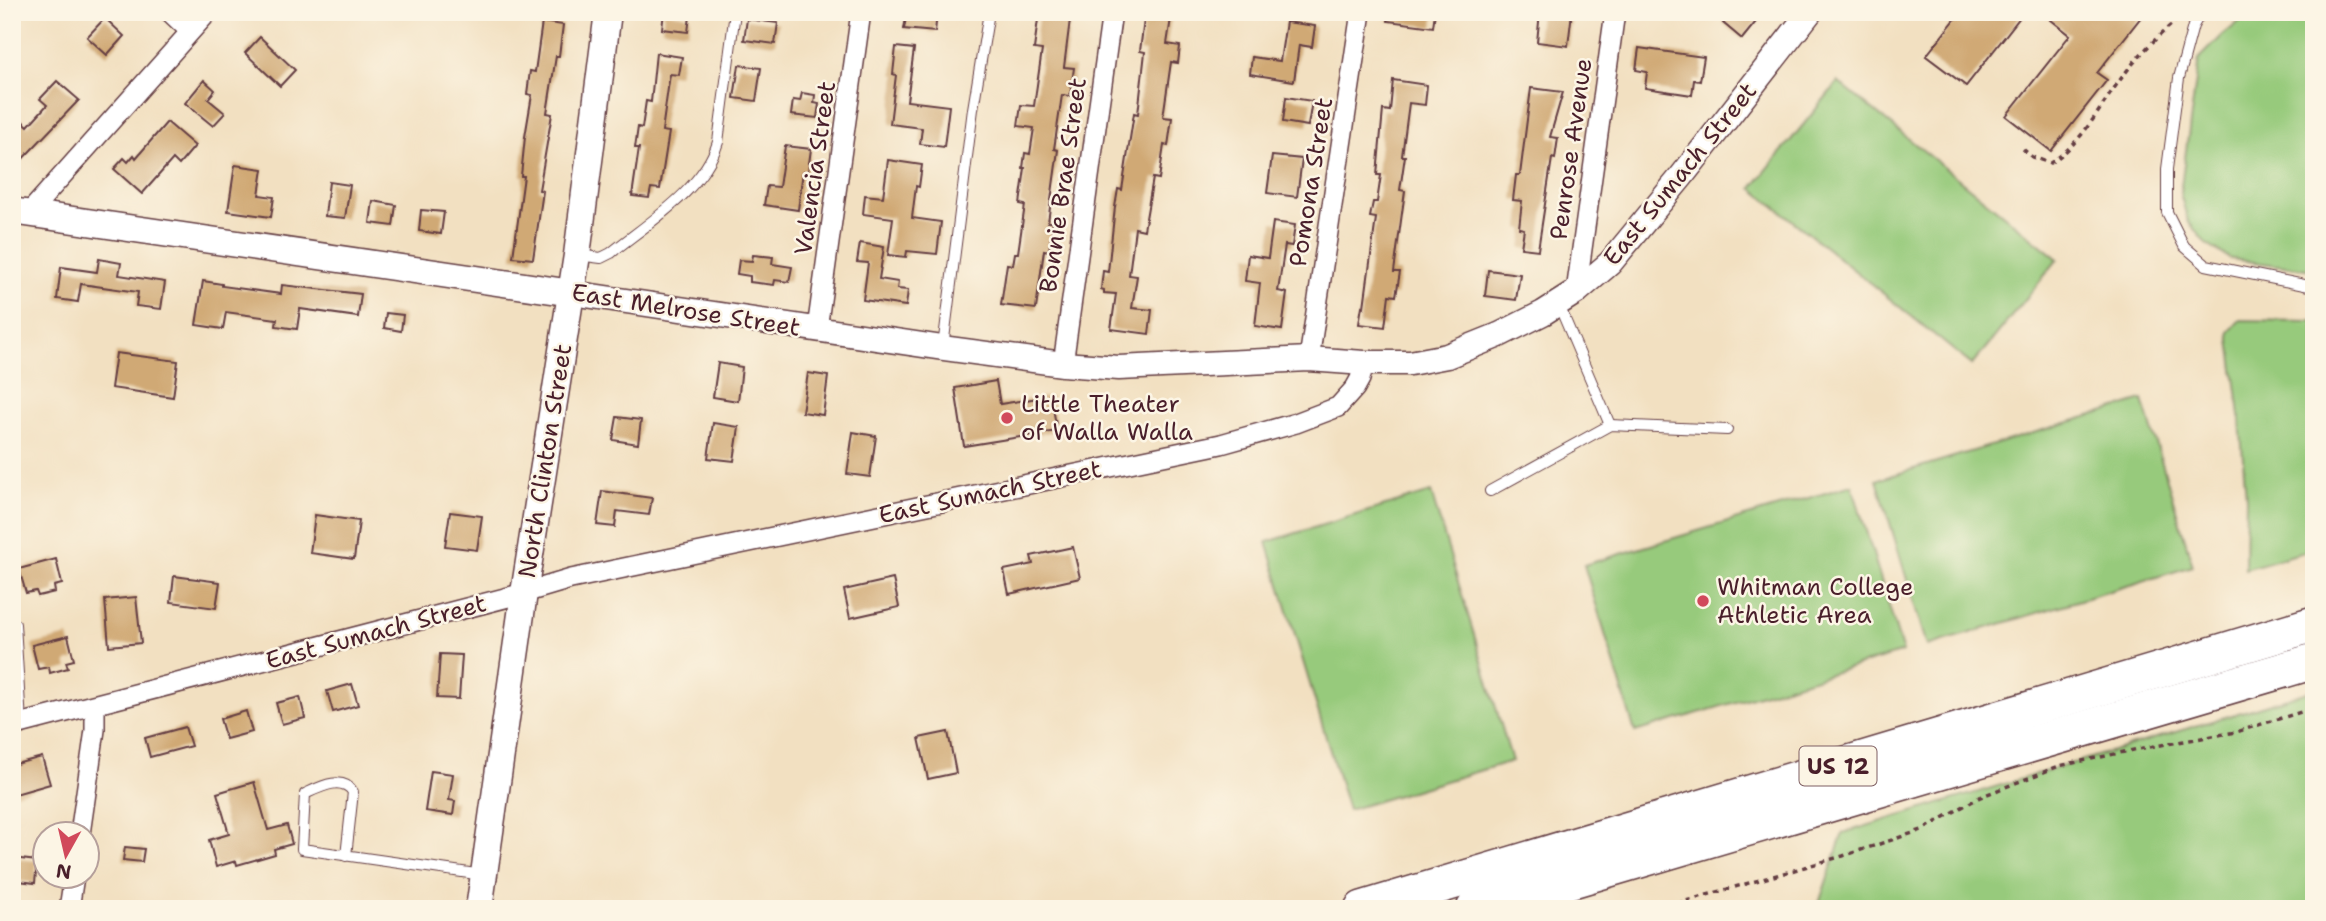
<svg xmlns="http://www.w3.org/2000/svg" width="2326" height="921" viewBox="0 0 2326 921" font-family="'Shantell Sans',sans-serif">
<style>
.green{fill:#97ca7b;stroke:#707453;stroke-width:2}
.building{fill:#d0a974}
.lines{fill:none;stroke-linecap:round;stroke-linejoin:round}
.service-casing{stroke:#633c42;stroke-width:12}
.minor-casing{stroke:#633c42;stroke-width:22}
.tertiary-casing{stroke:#633c42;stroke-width:27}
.secondary-casing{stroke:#633c42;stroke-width:29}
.motorway-casing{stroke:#633c42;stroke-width:38}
.path{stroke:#633c42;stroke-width:3.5;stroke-dasharray:5 5;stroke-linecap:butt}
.service{stroke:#fff;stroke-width:10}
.minor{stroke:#fff;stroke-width:19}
.tertiary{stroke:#fff;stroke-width:24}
.secondary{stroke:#fff;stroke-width:26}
.motorway{stroke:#fff;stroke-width:35}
.poi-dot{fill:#d1495b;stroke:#fcf5e5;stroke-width:2.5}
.labels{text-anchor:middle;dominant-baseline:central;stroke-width:5;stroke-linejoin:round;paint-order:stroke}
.shield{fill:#fcf5e5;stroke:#7f5f63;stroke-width:2}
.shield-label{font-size:23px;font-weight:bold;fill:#4a1f2b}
.street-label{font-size:24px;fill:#4a1f2b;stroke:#fcf5e5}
.poi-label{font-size:24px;fill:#4a1f2b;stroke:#fcf5e5;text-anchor:start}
</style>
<rect width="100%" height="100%" fill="#fcf5e5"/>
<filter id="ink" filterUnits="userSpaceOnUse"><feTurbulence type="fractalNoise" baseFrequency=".0143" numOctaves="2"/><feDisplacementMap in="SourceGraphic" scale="14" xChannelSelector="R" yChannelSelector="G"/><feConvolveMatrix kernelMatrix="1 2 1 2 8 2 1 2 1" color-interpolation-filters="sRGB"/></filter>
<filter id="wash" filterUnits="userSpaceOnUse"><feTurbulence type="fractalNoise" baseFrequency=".00686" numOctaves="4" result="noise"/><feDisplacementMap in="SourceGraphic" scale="28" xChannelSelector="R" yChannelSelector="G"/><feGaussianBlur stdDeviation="1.57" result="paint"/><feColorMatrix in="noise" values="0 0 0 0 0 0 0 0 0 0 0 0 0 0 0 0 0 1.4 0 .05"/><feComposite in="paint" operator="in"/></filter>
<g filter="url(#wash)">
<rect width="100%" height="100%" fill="#f2e0c1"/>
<!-- green -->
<g class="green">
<path d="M 2251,12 L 2314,12 L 2314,270 L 2231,259 L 2206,244 L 2188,221 L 2180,193 L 2199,59 L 2222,36 Z"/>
<path d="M 1838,82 L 2058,259 L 1972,365 L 1752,188 Z"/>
<path d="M 2240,320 L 2314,321 L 2314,549 L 2245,569 L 2246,498 L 2239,407 L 2229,332 Z"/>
<path d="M 2143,400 L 2193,566 L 1927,646 L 1877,480 Z"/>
<path d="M 1852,485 L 1903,652 L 1635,732 L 1584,565 Z"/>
<path d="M 1431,492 L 1512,761 L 1348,810 L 1267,542 Z"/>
<path d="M 2314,690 L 2314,909 L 1817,909 L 1843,833 Z"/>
</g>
<g id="blocks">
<!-- building -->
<g class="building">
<path d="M 664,12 L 690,16 L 688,32 L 662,29 Z"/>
<path d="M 907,12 L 937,13 L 935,32 L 904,29 Z"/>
<path d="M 1039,12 L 1071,12 L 1064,67 L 1074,68 L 1070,96 L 1062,95 L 1054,149 L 1058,150 L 1048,222 L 1053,222 L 1049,251 L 1044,250 L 1036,309 L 1001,305 L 1007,264 L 1013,265 L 1015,253 L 1018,253 L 1025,205 L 1020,204 L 1025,168 L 1023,168 L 1025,153 L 1030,154 L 1034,128 L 1018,126 L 1021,105 L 1034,106 L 1042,50 L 1034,49 Z"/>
<path d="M 1145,12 L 1172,12 L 1167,44 L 1180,46 L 1178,63 L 1171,62 L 1163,117 L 1172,118 L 1168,146 L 1164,145 L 1159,179 L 1153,178 L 1144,230 L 1135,228 L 1129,275 L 1137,276 L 1132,308 L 1152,310 L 1149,334 L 1111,329 L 1116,294 L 1104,293 L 1104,290 L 1101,289 L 1103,271 L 1108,272 L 1115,207 L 1118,189 L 1122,190 L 1134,113 L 1138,114 L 1145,52 L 1140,51 Z"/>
<path d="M 1389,12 L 1435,12 L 1433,27 L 1388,21 Z"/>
<path d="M 1540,12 L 1572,12 L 1568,46 L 1537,42 Z"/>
<path d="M 1732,12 L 1764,12 L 1742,39 L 1723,23 Z"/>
<path d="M 1961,12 L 2024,12 L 1966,86 L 1926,56 Z"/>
<path d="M 2041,12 L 2145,12 L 2097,73 L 2107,80 L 2051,151 L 2006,116 L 2070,35 Z"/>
<path d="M 105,18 L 124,36 L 107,55 L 87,37 Z"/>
<path d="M 747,19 L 778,23 L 775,44 L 744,40 Z"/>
<path d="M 542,22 L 563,25 L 559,56 L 556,56 L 547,113 L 552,114 L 539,190 L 543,191 L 533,259 L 513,257 L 524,176 L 521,176 L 525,137 L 532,95 L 527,94 L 530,71 L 535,72 Z"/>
<path d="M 1286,22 L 1315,26 L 1312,47 L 1299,45 L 1294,81 L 1250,74 L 1252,57 L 1280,61 Z"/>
<path d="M 260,37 L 295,70 L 280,86 L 245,53 Z"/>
<path d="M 896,47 L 914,49 L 907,101 L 949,106 L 944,147 L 920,144 L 922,128 L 890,124 L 896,75 L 893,74 Z"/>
<path d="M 1639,48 L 1704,57 L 1700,81 L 1694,80 L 1692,95 L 1645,88 L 1647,72 L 1636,70 Z"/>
<path d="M 656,53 L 682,57 L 679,75 L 670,74 L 662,131 L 669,132 L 660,189 L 651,188 L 649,198 L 632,196 L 639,148 L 635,148 L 638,127 L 642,128 L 646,101 L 651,102 Z"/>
<path d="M 739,65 L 761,68 L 756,101 L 734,98 Z"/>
<path d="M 204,80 L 215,90 L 208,99 L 225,113 L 213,126 L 185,103 Z"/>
<path d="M 1393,80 L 1427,85 L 1425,105 L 1409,103 L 1402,156 L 1405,156 L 1400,190 L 1405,191 L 1394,272 L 1400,272 L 1396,296 L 1389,295 L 1385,327 L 1359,324 L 1362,306 L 1364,307 L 1376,218 L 1370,217 L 1373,202 L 1377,202 L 1381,175 L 1377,175 L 1383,110 L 1390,111 Z"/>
<path d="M 57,81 L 79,100 L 12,170 L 12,112 L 28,126 L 47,105 L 40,99 Z"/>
<path d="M 1531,88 L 1563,92 L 1550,137 L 1558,138 L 1555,159 L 1552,158 L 1538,250 L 1521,248 L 1524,229 L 1519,228 L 1522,201 L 1513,200 L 1516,175 L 1520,175 Z"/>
<path d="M 802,93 L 815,95 L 814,103 L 819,104 L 817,118 L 791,115 L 793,100 L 800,101 Z"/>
<path d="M 1286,97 L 1312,101 L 1308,126 L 1283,122 Z"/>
<path d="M 167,122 L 195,146 L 179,165 L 173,159 L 142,194 L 114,169 L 124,158 L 128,162 L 134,155 L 136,158 Z"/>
<path d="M 785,146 L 811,149 L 808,171 L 803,171 L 798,210 L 764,205 L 767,186 L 779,187 Z"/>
<path d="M 1272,156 L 1302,159 L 1297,197 L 1267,193 Z"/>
<path d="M 888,160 L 922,165 L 919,187 L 916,186 L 912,218 L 941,222 L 937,254 L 907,251 L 906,257 L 888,255 L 893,218 L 863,214 L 865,195 L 883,197 Z"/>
<path d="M 235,165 L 263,169 L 259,195 L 274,197 L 271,217 L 228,211 Z"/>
<path d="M 329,182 L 350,185 L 345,218 L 325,216 Z"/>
<path d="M 373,201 L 396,205 L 393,226 L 370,223 Z"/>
<path d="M 421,210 L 444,212 L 441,234 L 419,231 Z"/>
<path d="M 1273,222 L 1295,225 L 1292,246 L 1285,245 L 1278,291 L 1287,293 L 1282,330 L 1255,326 L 1260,283 L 1245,281 L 1248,255 L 1268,258 Z"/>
<path d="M 860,243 L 884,247 L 879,279 L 898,282 L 897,289 L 908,290 L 906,306 L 863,300 L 868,263 L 857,262 Z"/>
<path d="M 753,255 L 773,257 L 772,264 L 792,267 L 789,282 L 775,280 L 774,285 L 750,282 L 750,276 L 737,274 L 739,260 L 752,261 Z"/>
<path d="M 99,259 L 121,263 L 119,275 L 165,282 L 161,309 L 136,306 L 138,292 L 81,284 L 78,302 L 57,299 L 61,267 L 97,272 Z"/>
<path d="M 1488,270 L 1520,274 L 1516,300 L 1485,296 Z"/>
<path d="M 203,281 L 222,284 L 222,286 L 281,294 L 282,285 L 361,294 L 358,317 L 300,309 L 297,329 L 276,326 L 277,319 L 226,312 L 223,329 L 196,325 Z"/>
<path d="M 386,313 L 403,315 L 401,331 L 384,328 Z"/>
<path d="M 116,353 L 178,361 L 173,397 L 111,388 Z"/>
<path d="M 718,363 L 742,367 L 738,401 L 713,397 Z"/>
<path d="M 808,373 L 828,376 L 823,415 L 802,412 Z"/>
<path d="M 996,381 L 1000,404 L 1051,396 L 1057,431 L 964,446 L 955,388 Z"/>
<path d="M 617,417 L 641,420 L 638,444 L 613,440 Z"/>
<path d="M 713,423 L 739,427 L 734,461 L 708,458 Z"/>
<path d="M 853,432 L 876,436 L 870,477 L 847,474 Z"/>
<path d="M 602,491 L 652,498 L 649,515 L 617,511 L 615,527 L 597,525 Z"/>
<path d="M 450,512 L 482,516 L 477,550 L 445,546 Z"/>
<path d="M 315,515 L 359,521 L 354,559 L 310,553 Z"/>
<path d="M 1073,547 L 1080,578 L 1009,594 L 1004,570 L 1033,564 L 1031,556 Z"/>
<path d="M 56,559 L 62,584 L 54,586 L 55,592 L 38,596 L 36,591 L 26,593 L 19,569 Z"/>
<path d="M 174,576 L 220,582 L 216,608 L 171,602 Z"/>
<path d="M 893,579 L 899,607 L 850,618 L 844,590 Z"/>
<path d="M 136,597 L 141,643 L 109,646 L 105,600 Z"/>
<path d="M 68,636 L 74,660 L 66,662 L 68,668 L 50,673 L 49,667 L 38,669 L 32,645 Z"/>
<path d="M 440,654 L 462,655 L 459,699 L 437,698 Z"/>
<path d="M 352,684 L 358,705 L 333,712 L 327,691 Z"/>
<path d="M 300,697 L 305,718 L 282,724 L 276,703 Z"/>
<path d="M 246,711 L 252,732 L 226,739 L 220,719 Z"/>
<path d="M 185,727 L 191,746 L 150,757 L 145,738 Z"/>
<path d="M 948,732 L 956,773 L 928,779 L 919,738 Z"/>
<path d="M 42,757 L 50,784 L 12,795 L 12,765 Z"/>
<path d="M 431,771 L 453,774 L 449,800 L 455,801 L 453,815 L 425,811 Z"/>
<path d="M 254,782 L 268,830 L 287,825 L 292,844 L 274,849 L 275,854 L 237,865 L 236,861 L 216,867 L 209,840 L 229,834 L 217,793 Z"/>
<path d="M 125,847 L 144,849 L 142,862 L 123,860 Z"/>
<path d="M 12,858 L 37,861 L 35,883 L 12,880 Z"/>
</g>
</g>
</g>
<g filter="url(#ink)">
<use href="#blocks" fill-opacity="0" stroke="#633c42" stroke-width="2"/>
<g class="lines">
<!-- service casing -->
<g class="service-casing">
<g id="service">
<path d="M 2201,12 L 2193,26 L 2179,78 L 2167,169 L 2167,212 L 2184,246 L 2206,265 L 2314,287"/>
<path d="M 578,255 L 601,258 L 611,253 C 648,223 704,189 718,142 L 735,12"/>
<path d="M 1558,303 L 1610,425"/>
<path d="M 943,347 L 973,109 L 989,12"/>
<path d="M 1490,491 L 1610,425 L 1727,430"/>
<path d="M 15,624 L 21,723"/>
<path d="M 346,856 L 353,792 C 342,775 320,787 305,794 L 302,849 L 483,875"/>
</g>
</g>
<!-- minor casing -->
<g class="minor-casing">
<g id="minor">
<path d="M 170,12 L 190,31"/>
<path d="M 28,214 L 208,12"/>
<path d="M 1576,292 L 1615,12"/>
<path d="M 817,329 L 861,12"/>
<path d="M 1309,359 L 1361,12"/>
<path d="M 1063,364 L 1112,12"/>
<path d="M 12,726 L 524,593 L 571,579 L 1221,444 L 1296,423 L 1338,407 L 1355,388 L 1360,379 L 1364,363"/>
<path d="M 80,834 L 95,730 L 95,706"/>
<path d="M 69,909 L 74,876"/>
</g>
</g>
<!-- tertiary casing -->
<g class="tertiary-casing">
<path id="tertiary" d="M 572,293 L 943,348 L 1063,364 L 1119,368 L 1309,359 L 1364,363 L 1410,363 L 1447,356 L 1499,335 L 1543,313 L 1576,292 L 1610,263 L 1681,177 L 1810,12"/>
</g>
<!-- secondary casing -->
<g class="secondary-casing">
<g id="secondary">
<path d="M 12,211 L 572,293"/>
<path d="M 479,909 L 524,593 L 577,255 L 608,12"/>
</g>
</g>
<!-- motorway casing -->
<g class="motorway-casing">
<g id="motorway">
<path d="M 1362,909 L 2314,624"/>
<path d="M 1474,909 L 2314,661"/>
</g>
</g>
<!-- path -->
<g class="path">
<path d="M 2023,149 L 2032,157 L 2050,163 C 2083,143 2100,106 2123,76 C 2140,53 2162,32 2184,14"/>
<path d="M 1658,909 L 1843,856 L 1922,830 L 1980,797 L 2059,766 L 2138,749 L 2236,732 L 2314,708"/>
</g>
<!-- service -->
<use href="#service" class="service"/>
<!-- minor -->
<use href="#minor" class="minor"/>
<!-- tertiary -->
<use href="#tertiary" class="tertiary"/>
<!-- secondary -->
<use href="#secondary" class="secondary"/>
<!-- motorway -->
<use href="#motorway" class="motorway"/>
</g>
</g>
<!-- markers -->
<g class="poi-dot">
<circle cx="1007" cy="418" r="7"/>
<circle cx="1703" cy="601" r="7"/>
</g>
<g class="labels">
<!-- shield labels -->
<rect class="shield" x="1799.5" y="746.5" width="77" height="39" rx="5"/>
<g class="shield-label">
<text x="1838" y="766">US 12</text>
</g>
<!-- street labels -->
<g class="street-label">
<text transform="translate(1571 149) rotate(-82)">Penrose Avenue</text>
<text transform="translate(815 168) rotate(-82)">Valencia Street</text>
<text transform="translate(1680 174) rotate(-51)">East Sumach Street</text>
<text transform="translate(1311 182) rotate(-81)">Pomona Street</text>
<text transform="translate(1063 185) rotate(-82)">Bonnie Brae Street</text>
<text transform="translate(686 310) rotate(9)">East Melrose Street</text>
<text transform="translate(545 461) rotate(-81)">North Clinton Street</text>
<text transform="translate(990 492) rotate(-12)">East Sumach Street</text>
<text transform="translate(376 632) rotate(-15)">East Sumach Street</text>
</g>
<!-- poi labels -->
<g class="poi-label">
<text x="1021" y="404">Little Theater<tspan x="1021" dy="28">of Walla Walla</tspan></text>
<text x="1717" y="587">Whitman College<tspan x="1717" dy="28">Athletic Area</tspan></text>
</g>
</g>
<!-- margin -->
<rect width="2326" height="921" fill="none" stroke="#fcf5e5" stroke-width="42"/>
<!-- north arrow -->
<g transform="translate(66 855) rotate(188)"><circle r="33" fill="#fcf5e5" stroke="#b59f9b" stroke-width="2"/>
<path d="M0-5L12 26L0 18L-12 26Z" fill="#d1495b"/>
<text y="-10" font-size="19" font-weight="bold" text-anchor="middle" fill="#4a1f2b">N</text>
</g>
</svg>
